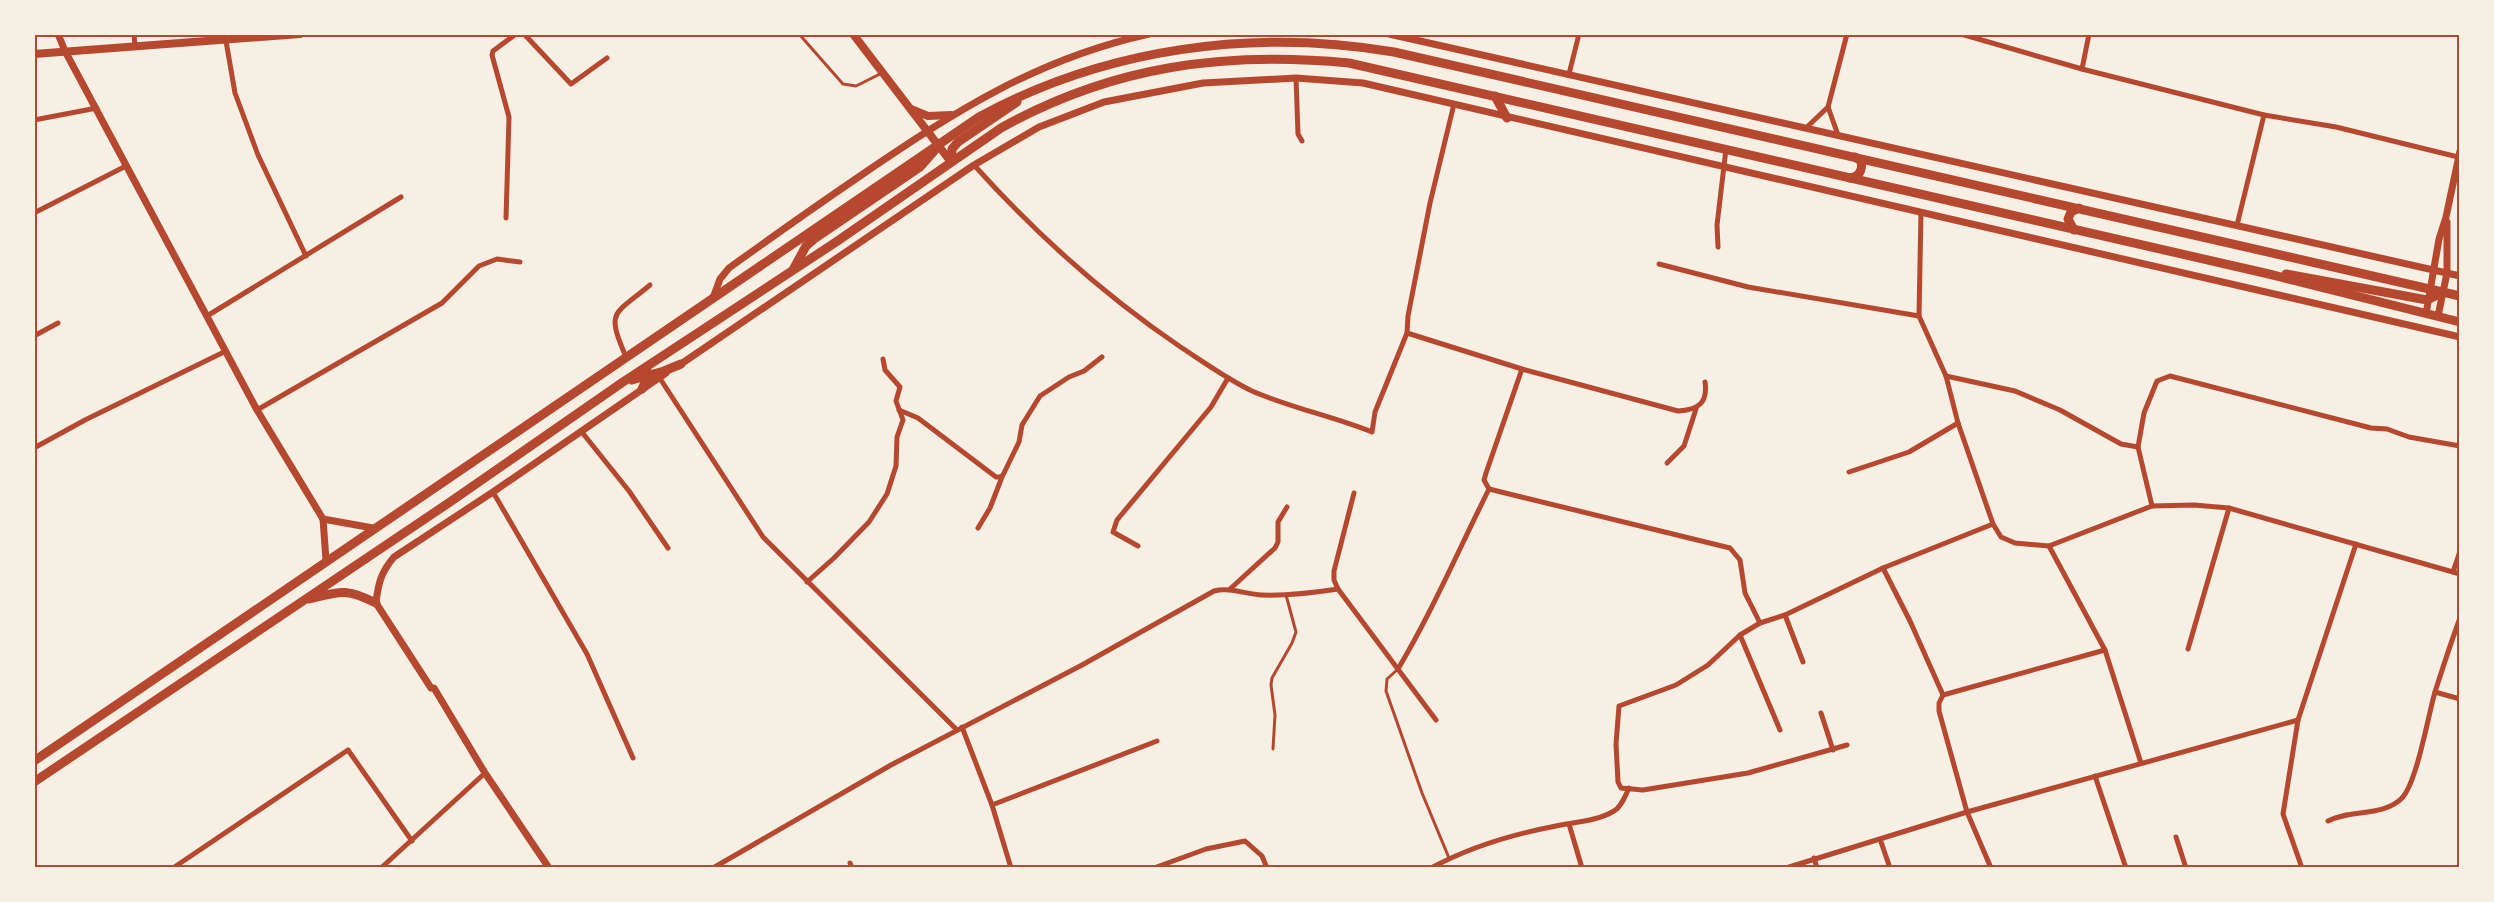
<svg xmlns="http://www.w3.org/2000/svg" width="2494" height="902" viewBox="0 0 2494 902" font-family="'Titillium Web',sans-serif">
<style>
.lines{fill:none;stroke-linecap:round;stroke-linejoin:round}
.service{stroke:#b5482f;stroke-width:3}
.minor{stroke:#b5482f;stroke-width:5}
.tertiary{stroke:#b5482f;stroke-width:7}
.secondary{stroke:#b5482f;stroke-width:8}
.trunk{stroke:#b5482f;stroke-width:9}
.neatline{fill:none;stroke:#b5482f;stroke-width:2}
</style>
<rect width="100%" height="100%" fill="#f6efe4"/>
<g class="lines">
<!-- service -->
<g class="service">
<path d="M 799,34 L 843,84 L 856,86 L 882,73"/>
<path d="M 1398,669 L 1387,679 L 1386,691 L 1422,793 L 1449,858"/>
<path d="M 1273,749 L 1275,715 L 1271,685 L 1272,678 L 1292,643 L 1296,632 L 1286,595"/>
</g>
<!-- minor -->
<g class="minor">
<path d="M 134,34 L 135,47"/>
<path d="M 524,34 L 571,84 L 607,58"/>
<path d="M 1961,34 L 2082,69 L 2264,115 L 2336,127 L 2458,157"/>
<path d="M 226,41 L 235,93 L 258,155 L 306,256"/>
<path d="M 2082,69 L 2089,34"/>
<path d="M 1569,74 L 1579,34"/>
<path d="M 1296,78 L 1298,134 L 1302,141"/>
<path d="M 1828,107 L 1838,135"/>
<path d="M 34,120 L 97,108"/>
<path d="M 1806,128 L 1828,107 L 1847,34"/>
<path d="M 974,165 C 1036,234 1105,296 1182,348 C 1205,363 1227,379 1252,391 C 1291,408 1332,416 1372,432 L 1375,412 L 1407,333 L 1408,316 L 1430,203 L 1454,104"/>
<path d="M 1921,212 L 1919,316 L 1946,376 L 1958,423 L 1993,524"/>
<path d="M 34,213 L 126,166"/>
<path d="M 506,218 L 509,117 L 492,55 L 493,51 L 516,34"/>
<path d="M 2237,225 L 2264,115"/>
<path d="M 1718,247 L 1717,225 L 1726,149"/>
<path d="M 1659,264 L 1748,287 L 1919,316"/>
<path d="M 207,316 L 401,197"/>
<path d="M 1407,333 L 1522,369 L 1678,411 C 1698,410 1708,403 1705,382"/>
<path d="M 34,336 L 58,323"/>
<path d="M 626,357 C 606,310 613,316 650,285"/>
<path d="M 1946,376 L 2015,391 L 2060,410 L 2121,444 L 2138,447"/>
<path d="M 659,377 L 763,537 L 956,729"/>
<path d="M 257,410 L 442,303 L 479,266 L 497,259 L 520,262"/>
<path d="M 899,410 L 918,418 L 996,477 L 1000,477 L 1003,475 L 1019,442 L 1022,425 L 1040,396 L 1069,377 L 1084,371 L 1102,357"/>
<path d="M 581,431 L 629,491 L 668,548"/>
<path d="M 34,448 L 85,420 L 226,351"/>
<path d="M 1667,463 L 1684,446 L 1696,409"/>
<path d="M 1849,472 L 1909,452 L 1958,423"/>
<path d="M 1489,489 L 1730,548 L 1740,560 L 1745,593 L 1760,623"/>
<path d="M 1489,489 L 1484,480 L 1486,473 L 1522,369"/>
<path d="M 493,492 L 587,654 L 633,758"/>
<path d="M 1354,493 L 1334,571 L 1334,580 L 1338,589 L 1436,720"/>
<path d="M 2152,506 L 2138,447 L 2144,413 L 2157,381 L 2170,376 L 2371,428 L 2387,429 L 2409,437 L 2460,446"/>
<path d="M 978,528 L 990,508 L 1002,477"/>
<path d="M 1138,546 L 1113,532 L 1117,520 L 1211,407 L 1228,378"/>
<path d="M 2049,546 L 2105,650 L 2141,763"/>
<path d="M 1883,568 L 1910,621 L 1943,695 L 1939,703 L 1939,711 L 1967,812 L 1991,868"/>
<path d="M 2453,572 L 2460,551"/>
<path d="M 807,582 L 834,558 L 869,522 L 887,494 L 896,466 L 897,437 L 903,420 L 896,401 L 900,387 L 885,370 L 883,359"/>
<path d="M 1230,589 L 1275,548 L 1278,542 L 1278,522 L 1287,507"/>
<path d="M 1785,615 L 1803,662"/>
<path d="M 1740,635 L 1780,730"/>
<path d="M 2188,649 L 2229,508"/>
<path d="M 1398,669 C 1433,610 1459,549 1489,489"/>
<path d="M 2435,692 L 2460,699"/>
<path d="M 1943,695 L 2105,650"/>
<path d="M 1821,713 L 1833,750"/>
<path d="M 962,727 L 992,805 L 1011,868"/>
<path d="M 1847,745 L 1748,773 L 1643,790 L 1621,788 L 1618,782 L 1616,744 L 1619,706 L 1676,685 L 1708,665 L 1740,635 L 1760,623 L 1785,615 L 1883,568 L 1993,524 L 2001,537 L 2015,543 L 2049,546 L 2152,506 L 2194,505 L 2229,508 L 2460,574"/>
<path d="M 2095,776 L 2126,868"/>
<path d="M 992,805 L 1157,741"/>
<path d="M 2328,821 C 2349,809 2384,817 2402,798 C 2417,782 2428,716 2435,692 C 2443,667 2451,642 2460,618"/>
<path d="M 1569,824 L 1582,868"/>
<path d="M 2176,837 L 2186,868"/>
<path d="M 1880,839 L 1890,868"/>
<path d="M 1814,858 L 1817,868"/>
<path d="M 850,863 L 852,868"/>
<path d="M 173,868 L 348,750 L 412,841"/>
<path d="M 381,868 L 485,773"/>
<path d="M 713,868 L 891,765 L 1082,665 L 1214,591 C 1230,587 1245,594 1262,595 C 1288,596 1312,593 1338,589"/>
<path d="M 1154,868 L 1206,849 L 1245,841 L 1262,856 L 1267,868"/>
<path d="M 1431,868 C 1468,848 1510,835 1551,827 C 1571,822 1596,822 1614,811 C 1622,806 1625,796 1629,788"/>
<path d="M 1786,868 L 1967,812 L 2298,720"/>
<path d="M 2302,868 L 2283,814 L 2298,720 L 2356,544"/>
</g>
<!-- tertiary -->
<g class="tertiary">
<path d="M 58,34 L 65,51 L 257,410 L 323,519 L 326,560"/>
<path d="M 1389,34 L 2460,276"/>
<path d="M 713,298 L 720,279 L 729,268 C 772,237 816,206 860,176 C 954,112 1036,59 1149,34"/>
<path d="M 2426,314 L 2439,239 L 2446,217 L 2460,151"/>
<path d="M 2438,316 L 2447,273 L 2447,222"/>
<path d="M 678,366 L 974,165 L 1039,127 L 1104,102 L 1203,83 L 1296,78 L 1363,83 L 2460,337"/>
<path d="M 323,519 L 373,528"/>
<path d="M 549,868 L 485,773 L 434,688 L 431,688 L 376,603 C 378,584 381,572 394,557 L 493,492 L 666,373"/>
</g>
<!-- secondary -->
<g class="secondary">
<path d="M 853,34 L 951,162"/>
<path d="M 34,54 L 300,34"/>
<path d="M 911,109 L 928,116 L 951,115"/>
</g>
<!-- trunk -->
<g class="trunk">
<path d="M 1495,96 L 1507,118"/>
<path d="M 951,162 L 952,149 L 958,142 L 1017,102"/>
<path d="M 1850,178 C 1859,177 1863,170 1861,161 L 1855,157"/>
<path d="M 2074,230 L 2068,219 L 2071,212 L 2079,208"/>
<path d="M 794,268 L 806,246 L 814,239 L 920,167 L 935,150"/>
<path d="M 2286,274 L 2427,300 L 2444,292"/>
<path d="M 632,380 L 664,371 L 681,364"/>
<path d="M 642,389 L 649,373"/>
<path d="M 309,599 C 341,591 346,588 376,603"/>
<path d="M 34,761 C 350,547 663,329 979,117 C 1105,48 1253,28 1394,52 L 2460,296"/>
<path d="M 34,782 L 450,502 L 623,382 L 836,242 L 1001,128 C 1112,66 1224,51 1349,63 L 2269,274 L 2460,322"/>
</g>
</g>
<!-- border -->
<rect width="2494" height="902" fill="none" stroke="#f6efe4" stroke-width="72"/>
<rect x="36" y="36" width="2422" height="830" class="neatline"/>
</svg>
